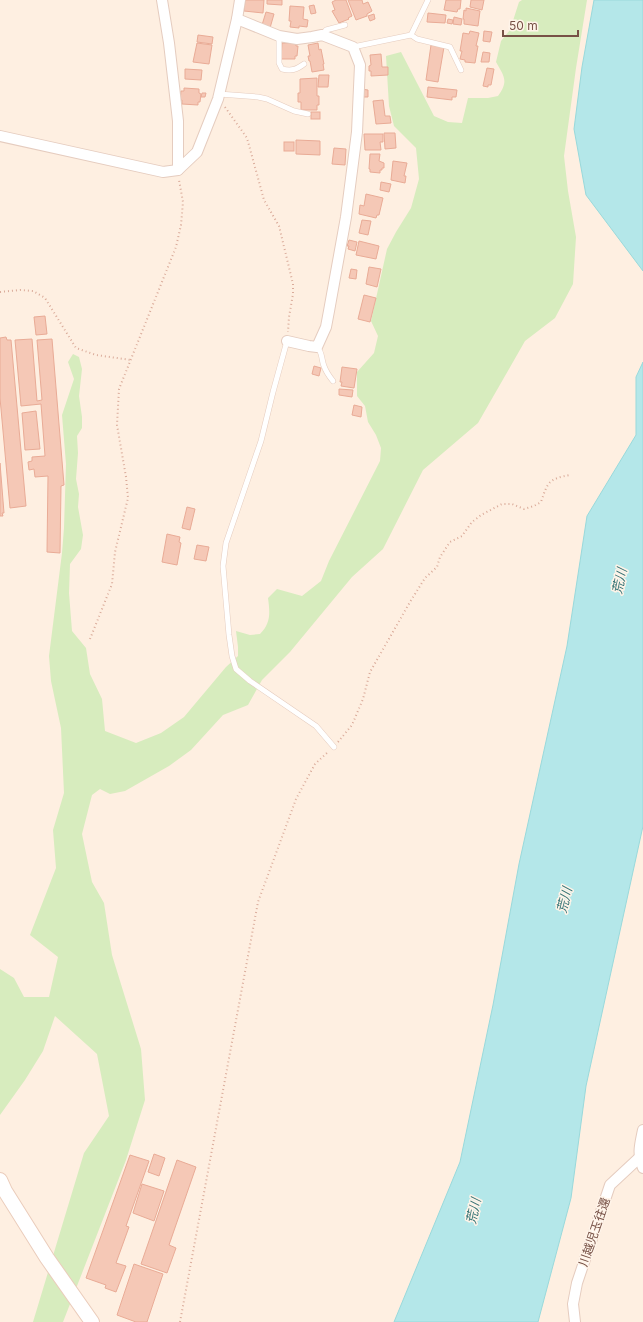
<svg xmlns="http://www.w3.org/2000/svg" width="643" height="1322" viewBox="0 0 643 1322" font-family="Inter,'Noto Sans JP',sans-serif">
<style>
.green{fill:#d7ecbe}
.water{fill:#b4e7e9;stroke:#99d9db}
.building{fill:#f5c8b6;stroke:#e9ab96}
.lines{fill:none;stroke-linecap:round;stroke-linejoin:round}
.lane-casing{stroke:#e5ccbf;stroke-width:6}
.street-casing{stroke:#e5ccbf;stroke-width:12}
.secondary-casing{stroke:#eaccbb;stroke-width:16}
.path{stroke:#daab9a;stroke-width:2;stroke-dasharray:1 3;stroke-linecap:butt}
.lane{stroke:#fff;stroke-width:5}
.street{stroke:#fff;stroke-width:10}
.secondary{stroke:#fff;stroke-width:14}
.labels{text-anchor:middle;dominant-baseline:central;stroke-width:3;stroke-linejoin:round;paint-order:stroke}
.street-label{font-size:12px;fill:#775146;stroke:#fff4e9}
.water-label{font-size:13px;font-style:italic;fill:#367476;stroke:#fff4e9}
</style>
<rect width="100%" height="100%" fill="#feefe1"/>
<!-- green -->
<path class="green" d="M 522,0 L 587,0 L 576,68 L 564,156 L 568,191 L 576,237 L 573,284 L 555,318 L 525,341 L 478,423 L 423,470 L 383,549 L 352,577 L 290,652 L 262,680 L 248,705 L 223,715 L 191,750 L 169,766 L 125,791 L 110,794 L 100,789 L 92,795 L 82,834 L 92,882 L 104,903 L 112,955 L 141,1049 L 145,1100 L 126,1160 L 63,1322 L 33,1322 L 84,1153 L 109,1116 L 97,1054 L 55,1016 L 43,1051 L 25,1080 L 0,1115 L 0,969 L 14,978 L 24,997 L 49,997 L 58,957 L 30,935 L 56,868 L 53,830 L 64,793 L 61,728 L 51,681 L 49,656 L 62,553 L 64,528 L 66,464 L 62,415 L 74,379 L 68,362 L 73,354 L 79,357 L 82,369 L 79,396 L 82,417 L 82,428 L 77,436 L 78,453 L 76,479 L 79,494 L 78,507 L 83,535 L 81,549 L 70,564 L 69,593 L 72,631 L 86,648 L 90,674 L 102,699 L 105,731 L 136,743 L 161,733 L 184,717 L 226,667 L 238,656 L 238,647 L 236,631 L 250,635 L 260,634 C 271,623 270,613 268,598 L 277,589 L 302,596 L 321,581 L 329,561 L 380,461 L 381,448 L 376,435 L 368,422 L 365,406 L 357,396 L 357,372 L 374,353 L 378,336 L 371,321 L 387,249 L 396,232 L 411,208 L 419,179 L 416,148 L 394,126 L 389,106 L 386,56 L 401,52 L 434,116 L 448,122 L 462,123 L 468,98 L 488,98 L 498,96 C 509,81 504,76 496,62 L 501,41 L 510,30 L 519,2 Z"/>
<!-- water -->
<g class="water">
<path d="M 594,0 L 643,0 L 643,271 L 586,195 L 574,129 L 582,67 Z"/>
<path d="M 643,362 L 643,826 L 586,1086 L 571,1198 L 538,1322 L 394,1322 L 460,1162 L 493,1005 L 519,864 L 567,646 L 587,516 L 636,435 L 636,377 Z"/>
</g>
<!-- building -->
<g class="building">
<path d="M 245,0 L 264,0 L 263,13 L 244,11 Z"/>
<path d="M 267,0 L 282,0 L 282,5 L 267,4 Z"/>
<path d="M 336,0 L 346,0 L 352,16 L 348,18 L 349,19 L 339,23 L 332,11 L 335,10 L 332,2 Z"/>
<path d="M 348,0 L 362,0 L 363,4 L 368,2 L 372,11 L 367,14 L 367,16 L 356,20 Z"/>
<path d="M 446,0 L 461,0 L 460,9 L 458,9 L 457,12 L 444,10 Z"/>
<path d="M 471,0 L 484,0 L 482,10 L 470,7 Z"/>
<path d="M 314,5 L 316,13 L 311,14 L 309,6 Z"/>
<path d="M 290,6 L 304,7 L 303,19 L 308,20 L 307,27 L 299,26 L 299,28 L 290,27 L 291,21 L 289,21 Z"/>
<path d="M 466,8 L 480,11 L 478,26 L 464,24 L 464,19 L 463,19 L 464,10 L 466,11 Z"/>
<path d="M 266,12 L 274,14 L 270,28 L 262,25 Z"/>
<path d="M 428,13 L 446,15 L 445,23 L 427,22 Z"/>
<path d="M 374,14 L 375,19 L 370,21 L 368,16 Z"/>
<path d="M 454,17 L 462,19 L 461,25 L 453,24 Z"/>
<path d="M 448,19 L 453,20 L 452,24 L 447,23 Z"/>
<path d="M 470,31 L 479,33 L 476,46 L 478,46 L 475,63 L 465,62 L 465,60 L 460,59 L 462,51 L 460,51 L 463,33 L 469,34 Z"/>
<path d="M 484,31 L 492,32 L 490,42 L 483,41 Z"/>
<path d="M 198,35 L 213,37 L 212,44 L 197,42 Z"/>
<path d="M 197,43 L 212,45 L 209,64 L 193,62 Z"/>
<path d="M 282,43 L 296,43 L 296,46 L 298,46 L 297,56 L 295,56 L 295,59 L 281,59 Z"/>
<path d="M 318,43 L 319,50 L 321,49 L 324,64 L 323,64 L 324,70 L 312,72 L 310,61 L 309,61 L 308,56 L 310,56 L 308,45 Z"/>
<path d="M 431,45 L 444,47 L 438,82 L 426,80 Z"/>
<path d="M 483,52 L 490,53 L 489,62 L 481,62 Z"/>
<path d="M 381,54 L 382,67 L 388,67 L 388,75 L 371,76 L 371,71 L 369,71 L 369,66 L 371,65 L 370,55 Z"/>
<path d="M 487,68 L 494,69 L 491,85 L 488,85 L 488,87 L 483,86 Z"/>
<path d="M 185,69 L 202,70 L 201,80 L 185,79 Z"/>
<path d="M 319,75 L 329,75 L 328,87 L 318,87 Z"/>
<path d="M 317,78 L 317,96 L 319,96 L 319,105 L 317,105 L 317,110 L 301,110 L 301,102 L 298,102 L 298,93 L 300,93 L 300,79 Z"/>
<path d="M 428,87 L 457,90 L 456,97 L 452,97 L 452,100 L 427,97 Z"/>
<path d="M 184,88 L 199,89 L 199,93 L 201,94 L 200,102 L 198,102 L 198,105 L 182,104 L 182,100 L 180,100 L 181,91 L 184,91 Z"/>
<path d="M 361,89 L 368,90 L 368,97 L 360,97 Z"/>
<path d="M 202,93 L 206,93 L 205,97 L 201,97 Z"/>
<path d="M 383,100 L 385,116 L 390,116 L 391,123 L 376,124 L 373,101 Z"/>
<rect x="311" y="112" width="9" height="7"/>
<path d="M 384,133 L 395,133 L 396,148 L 385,149 Z"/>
<path d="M 364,134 L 383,134 L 383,142 L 380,142 L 381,150 L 365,150 Z"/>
<path d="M 296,140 L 320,141 L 320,155 L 296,154 Z"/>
<rect x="284" y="142" width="10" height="9"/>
<path d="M 334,148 L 346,149 L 345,165 L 332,164 Z"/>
<path d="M 370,154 L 380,154 L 379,161 L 384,163 L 384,168 L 382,168 L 382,170 L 380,170 L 380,173 L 370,172 L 370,169 L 369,169 Z"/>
<path d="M 393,161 L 407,163 L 404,176 L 406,176 L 405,183 L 391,180 Z"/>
<path d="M 381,182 L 391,184 L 389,192 L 380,190 Z"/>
<path d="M 366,194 L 383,198 L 379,215 L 377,215 L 376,218 L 359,214 L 360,205 L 364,206 Z"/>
<path d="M 362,220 L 371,221 L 368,235 L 359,233 Z"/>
<path d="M 349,240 L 357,242 L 355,251 L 348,249 L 349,246 L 347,246 Z"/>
<path d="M 359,241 L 379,246 L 376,259 L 356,255 Z"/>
<path d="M 369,267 L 381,269 L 377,287 L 366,284 Z"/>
<path d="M 351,269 L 357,270 L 356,279 L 349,278 Z"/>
<path d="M 364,295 L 376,298 L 370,322 L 358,319 Z"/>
<path d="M 45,316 L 47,334 L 36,335 L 34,317 Z"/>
<path d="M 6,337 L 7,340 L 11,340 L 26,506 L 10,508 L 0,398 L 0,338 Z"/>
<path d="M 32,339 L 37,401 L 42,400 L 37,340 L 52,339 L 64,485 L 61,486 L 60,553 L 47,552 L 48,476 L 35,477 L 34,469 L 29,470 L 28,462 L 32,461 L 32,457 L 45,456 L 41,404 L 21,406 L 15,340 Z"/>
<path d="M 314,366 L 321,368 L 319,376 L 312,374 Z"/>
<path d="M 342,367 L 357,369 L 354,388 L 341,386 L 342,382 L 340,382 Z"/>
<path d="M 339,389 L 353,390 L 352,397 L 339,395 Z"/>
<path d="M 354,405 L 362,407 L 361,417 L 352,415 Z"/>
<path d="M 36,411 L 40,449 L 25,450 L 22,413 Z"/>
<path d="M 0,463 L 4,513 L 2,513 L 3,516 L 0,516 Z"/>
<path d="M 187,507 L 195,509 L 190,530 L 182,528 Z"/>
<path d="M 167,534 L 180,537 L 179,542 L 181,543 L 177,565 L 162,562 Z"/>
<path d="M 197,545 L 209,547 L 206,561 L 194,559 Z"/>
<path d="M 154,1154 L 165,1158 L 159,1176 L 148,1172 Z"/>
<path d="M 130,1155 L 149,1161 L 126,1226 L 129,1227 L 116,1263 L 126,1266 L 116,1292 L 105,1288 L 106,1285 L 86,1278 Z"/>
<path d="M 177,1160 L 196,1167 L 169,1245 L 176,1248 L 167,1273 L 141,1264 Z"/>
<path d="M 142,1184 L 164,1191 L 154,1221 L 133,1213 Z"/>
<path d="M 134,1264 L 163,1274 L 147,1322 L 136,1322 L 117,1315 Z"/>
</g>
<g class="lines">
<!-- lane casing -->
<g class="lane-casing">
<g id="lane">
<path d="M 322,35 L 326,30 L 345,25"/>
<path d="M 411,35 L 417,39 L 450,47 L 461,70"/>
<path d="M 279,36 L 279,63 L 282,69 C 291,71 296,70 304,64"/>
<path d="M 353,47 L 411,35 L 428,0"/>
<path d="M 219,94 L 258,97 L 267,99 L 294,111 L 308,114"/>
<path d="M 287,341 L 273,392 L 261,441 L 226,543 L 223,566 L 229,635 L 232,656 L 236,669 L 250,681 L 316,726 L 334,747"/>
<path d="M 317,347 C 323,353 321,359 324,366 C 326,372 329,376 333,381"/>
</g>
</g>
<!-- street casing -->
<g class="street-casing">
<g id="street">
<path d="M 162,0 L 169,43 L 178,121 L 178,170"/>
<path d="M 237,19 L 279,36 L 297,39 L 312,37 L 322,35 L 353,47 L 360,65 L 357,132 L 346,217 L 329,311 L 326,327 L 317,347 L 309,346 L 287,341"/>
<path d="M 0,136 L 163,172 L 178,170 L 197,152 L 218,99 L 237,19 L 240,0"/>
<path d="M 643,1130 C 640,1145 637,1153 643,1168"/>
<path d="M 575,1322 L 573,1304 L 577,1283 L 610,1185 L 639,1158 L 643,1155"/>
</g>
</g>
<!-- secondary casing -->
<g class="secondary-casing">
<path id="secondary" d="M 0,1180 L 5,1191 L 47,1258 L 92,1322"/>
</g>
<!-- path -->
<g class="path">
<path d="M 225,107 L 247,138 L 264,200 L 279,226 L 293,284 L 293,294 L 289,317 L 288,332"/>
<path d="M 0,292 L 20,290 L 33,291 L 45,298 L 76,348 L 96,355 L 131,360"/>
<path d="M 90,639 L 112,584 L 115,552 L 128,498 L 126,477 L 117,425 L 119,389 L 176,247 L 181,225 L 183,202 L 179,180"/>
<path d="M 338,742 L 352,725 L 363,699 L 370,672 L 410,602 L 425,578 L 437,567 L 440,557 L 450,542 L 462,536 L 472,522 L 481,515 L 502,504 L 512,504 L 524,509 L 534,506 L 541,502 C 548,481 549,479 570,475"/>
<path d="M 180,1322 L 258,902 L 296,799 L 315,764 L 329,751"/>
</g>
<!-- lane -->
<use href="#lane" class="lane"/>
<!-- street -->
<use href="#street" class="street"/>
<!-- secondary -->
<use href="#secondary" class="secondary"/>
</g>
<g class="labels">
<!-- street labels -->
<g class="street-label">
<text transform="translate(594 1232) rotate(-71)">川越児玉往還</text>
</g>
<!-- water labels -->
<g class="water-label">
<text transform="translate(619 581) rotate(-78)">荒川</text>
<text transform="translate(564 900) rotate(-76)">荒川</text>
<text transform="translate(473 1211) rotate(-78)">荒川</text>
</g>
</g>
<!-- scale -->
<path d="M503 30v6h75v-6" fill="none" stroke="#775146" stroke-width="2"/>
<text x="509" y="30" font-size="12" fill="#775146" stroke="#fff4e9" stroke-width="3" paint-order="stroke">50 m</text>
</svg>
